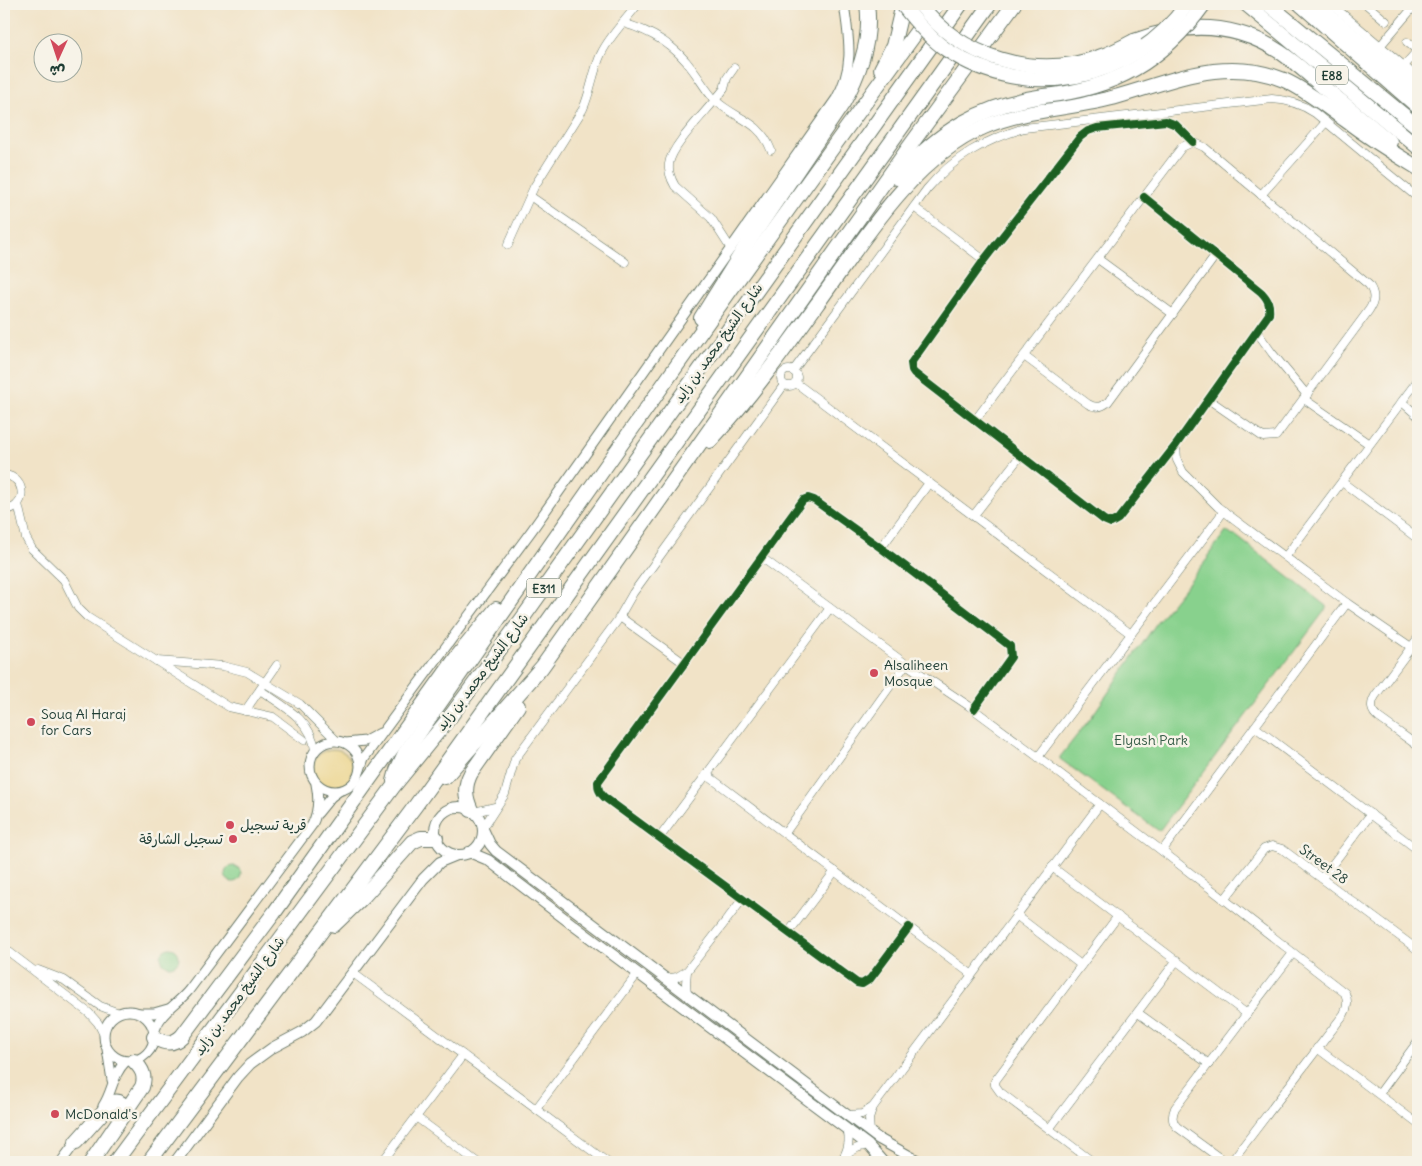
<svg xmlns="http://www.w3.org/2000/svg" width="1422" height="1166" viewBox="0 0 1422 1166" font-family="Delius,'Playpen Sans Arabic',sans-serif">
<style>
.green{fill:#88d18d;stroke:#548760}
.sand{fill:#eeda9e;stroke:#868c69}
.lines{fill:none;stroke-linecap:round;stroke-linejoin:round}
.minor-casing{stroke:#687767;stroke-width:9}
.tertiary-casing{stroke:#687767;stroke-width:11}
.secondary-casing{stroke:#687767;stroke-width:12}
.motorway-casing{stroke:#687767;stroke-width:16}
.minor{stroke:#fff;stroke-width:8}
.tertiary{stroke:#fff;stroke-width:9}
.secondary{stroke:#fff;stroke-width:10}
.motorway{stroke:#fff;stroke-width:14}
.motorway-bridge-casing{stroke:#687767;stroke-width:16;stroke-linecap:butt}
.motorway-bridge{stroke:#fff;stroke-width:14}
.cycleway-casing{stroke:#f7f3e8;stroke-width:11}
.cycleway{stroke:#1b5e20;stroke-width:8}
.poi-dot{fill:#d1495b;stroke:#f7f3e8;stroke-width:2}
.labels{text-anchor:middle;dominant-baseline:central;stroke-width:5;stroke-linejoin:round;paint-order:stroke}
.shield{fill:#f7f3e8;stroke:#60746a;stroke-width:1}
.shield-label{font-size:12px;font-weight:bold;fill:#1f3d34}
.street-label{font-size:14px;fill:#1f3d34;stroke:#f7f3e8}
.poi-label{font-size:14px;fill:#1f3d34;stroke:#f7f3e8;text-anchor:start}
.park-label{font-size:14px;fill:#345b46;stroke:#f7f3e8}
</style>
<rect width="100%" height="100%" fill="#f7f3e8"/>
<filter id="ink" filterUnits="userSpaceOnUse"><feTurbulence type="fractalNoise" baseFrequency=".02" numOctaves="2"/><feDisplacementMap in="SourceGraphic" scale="10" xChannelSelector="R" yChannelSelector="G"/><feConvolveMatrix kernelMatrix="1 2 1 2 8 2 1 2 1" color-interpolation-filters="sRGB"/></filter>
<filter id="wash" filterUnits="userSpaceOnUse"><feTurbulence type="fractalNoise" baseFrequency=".0096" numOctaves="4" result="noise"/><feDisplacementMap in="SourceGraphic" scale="20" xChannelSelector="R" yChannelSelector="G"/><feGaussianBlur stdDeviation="1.12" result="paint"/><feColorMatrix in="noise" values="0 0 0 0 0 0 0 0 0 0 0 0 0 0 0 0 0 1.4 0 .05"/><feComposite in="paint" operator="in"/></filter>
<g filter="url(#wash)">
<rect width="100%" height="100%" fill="#f1e3c7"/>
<!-- green -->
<g class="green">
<path d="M 1226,531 L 1233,536 L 1235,535 L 1326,606 L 1326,609 L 1159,831 L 1060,759 L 1060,757 L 1092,716 L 1158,621 L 1208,558 L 1207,557 Z"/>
<circle cx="233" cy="874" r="8"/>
<circle cx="170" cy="957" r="9"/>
</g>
<!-- sand -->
<circle class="sand" cx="333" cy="769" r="20"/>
</g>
<g filter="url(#ink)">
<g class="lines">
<!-- minor casing -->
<g class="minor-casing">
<g id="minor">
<path d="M 1331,4 L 1418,78"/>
<path d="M 1366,4 L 1386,21"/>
<path d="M 623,23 C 651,31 675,45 692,69 C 700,79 706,91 715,100 C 736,120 759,119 771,150"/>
<path d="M 1407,42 L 1418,51"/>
<path d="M 1381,45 L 1416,4"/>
<path d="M 1404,66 L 1418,50"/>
<path d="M 1261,195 L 1326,122"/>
<path d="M 530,196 L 625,262"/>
<path d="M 1144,197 L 1261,292 C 1268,299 1270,304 1269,314 L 1176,445 L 1118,519 L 1111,523 L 1104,520 L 914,373 L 912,370 L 911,363 L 984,260 L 1080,137 L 1088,131 L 1097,128 L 1166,121 L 1176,125 L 1193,142"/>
<path d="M 914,207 L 984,260"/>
<path d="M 508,245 L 534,187 L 583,109 C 591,91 593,71 601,54 C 610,35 626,20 638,4"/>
<path d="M 731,249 L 711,218 L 675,186 C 671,179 668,172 669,164 C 671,145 711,107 724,89 L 727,78 L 734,68"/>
<path d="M 1098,259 L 1173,314"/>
<path d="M 1257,332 L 1272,353 L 1307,395"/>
<path d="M 1024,356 L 1088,404 C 1095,408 1101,408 1108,402 L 1216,255"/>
<circle cx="789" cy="378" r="8"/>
<path d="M 793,371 L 927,189 C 955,156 983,141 1024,128 L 1272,99 C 1289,100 1302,104 1315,113 L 1418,198"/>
<path d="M 796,383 L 1131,634"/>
<path d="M 1304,399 L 1369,444"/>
<path d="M 1402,402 L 1418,416"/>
<path d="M 976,419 L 1182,147 L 1193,142 L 1204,147 L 1369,285 C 1375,294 1375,301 1369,310 L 1276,436 L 1263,437 L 1208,399"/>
<path d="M 1176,445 L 1177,460 L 1183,472 L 1218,507 L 1347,603 L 1411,647"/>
<path d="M 4,475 C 27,477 28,509 4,510"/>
<path d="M 1342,482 L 1418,539"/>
<path d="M 18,504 L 26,538 L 32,549 L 64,580 L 78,608 L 87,617 L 229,707 L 273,717 L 304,740"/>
<path d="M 974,515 L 1021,455"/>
<path d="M 881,548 L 929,483"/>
<path d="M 1286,556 L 1418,380"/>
<path d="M 761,557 L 906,664 L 969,706 L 1038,757 L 1162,851 L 1345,993 C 1348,1001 1348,1006 1344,1014 L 1231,1162"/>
<path d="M 620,617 L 684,663"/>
<path d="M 1418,638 L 1375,696 C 1370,705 1371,712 1379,718 L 1418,746"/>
<path d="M 157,661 L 223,666 L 247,672 L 300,704 L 337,741"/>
<path d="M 260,690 C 283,706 312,720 315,750"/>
<path d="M 245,711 L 277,665"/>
<path d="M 1255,727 L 1418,850"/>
<path d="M 1038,757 L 1224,511"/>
<path d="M 707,775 L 971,974"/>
<path d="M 474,812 L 495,807"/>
<path d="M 483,828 L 505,794 L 515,759 L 617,621 L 633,593 L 784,385"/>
<path d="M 785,833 L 906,664"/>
<path d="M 660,837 L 830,608"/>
<path d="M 1162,851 L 1347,603"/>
<path d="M 1052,867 L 1247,1014"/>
<path d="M 1322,878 L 1371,814"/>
<path d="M 1224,900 L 1264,849 L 1272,846 L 1282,849 L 1418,950"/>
<path d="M 1016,915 L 1081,965"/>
<path d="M 909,927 L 870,979 L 862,984 L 857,983 L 604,797 C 599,792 598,789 598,782 L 803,500 L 808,498 L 814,500 L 881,548 L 1010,646 L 1011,657 L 974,709"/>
<path d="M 788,933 L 835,871"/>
<path d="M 4,948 L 89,1013 L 98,1023 L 104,1035"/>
<path d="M 38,970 L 64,980 L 100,1006 L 119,1013"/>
<path d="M 687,971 L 686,983 L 687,996"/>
<path d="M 353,973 L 607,1162"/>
<path d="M 665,979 L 677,977 L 687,971 L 742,900"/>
<path d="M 1138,1013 L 1209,1064"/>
<path d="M 1317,1048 L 1418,1124"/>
<path d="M 1379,1094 L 1418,1041"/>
<path d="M 536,1109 L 638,973"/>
<path d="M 848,1115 L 862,1114 L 873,1107"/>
<path d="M 416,1117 L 477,1162"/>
<path d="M 1049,1129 L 1177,960"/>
<path d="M 870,1132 L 869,1119 L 873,1107 L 1100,804"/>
<path d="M 847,1154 L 857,1148 L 868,1145"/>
<path d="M 382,1162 L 463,1055"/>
<path d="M 840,1162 C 848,1152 851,1142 847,1129"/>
<path d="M 1093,1162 L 1000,1092 L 995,1085 L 995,1081 L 1118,916"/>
<path d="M 1225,1162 L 1177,1127 C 1171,1121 1172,1115 1175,1108 L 1293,953"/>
</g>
</g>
<!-- tertiary casing -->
<g class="tertiary-casing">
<g id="tertiary">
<circle cx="335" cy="766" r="25"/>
<path d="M 346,743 L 365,741 L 380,733"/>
<path d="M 360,770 L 364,758 L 383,732 L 532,530 L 836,99 C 855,66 849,40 844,4"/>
<path d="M 318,813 L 331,797 L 339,791"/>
<circle cx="129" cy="1036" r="25"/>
<path d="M 139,1013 L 154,1013 L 168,1009"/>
<path d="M 154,1034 C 158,1013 176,1006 189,990 L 312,825 C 319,811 319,798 316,784"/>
<path d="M 107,1049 L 112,1080"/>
<path d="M 103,1106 C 113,1091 112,1075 126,1061"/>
<path d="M 61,1162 L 78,1139"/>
</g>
</g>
<!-- secondary casing -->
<g class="secondary-casing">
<g id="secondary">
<circle cx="459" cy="831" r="24"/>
<path d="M 483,829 L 490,844 L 496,851 L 879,1139 L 920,1162"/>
<path d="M 469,852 L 488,860 L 577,928 L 868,1145 L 883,1162"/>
<path d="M 175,1162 L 238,1077 L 250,1064 L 272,1048 L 302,1032 L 316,1021 L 423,879 L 440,862 L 457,855"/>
</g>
</g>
<!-- motorway casing -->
<g class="motorway-casing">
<g id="motorway">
<path d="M 1246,4 L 1418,147"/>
<path d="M 1268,4 L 1418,127"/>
<path d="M 1300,4 L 1418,107"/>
<path d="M 1315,4 L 1418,91"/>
<path d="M 1134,41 C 1184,22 1234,22 1280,52 C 1295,62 1308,74 1322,86 C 1345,104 1367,123 1390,142"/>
<path d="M 881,69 L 893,46 L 903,4"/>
<path d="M 897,178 C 939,131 981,105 1044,96"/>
<path d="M 701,318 L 747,244 L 843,103 C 860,73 872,39 867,4"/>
<path d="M 710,441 C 751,397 785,349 820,300 C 864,239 913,158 984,127 C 1027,108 1075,109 1119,96 C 1175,80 1226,56 1284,80 C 1306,90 1324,105 1344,119 C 1368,137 1393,153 1418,168"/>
<path d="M 445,777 L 542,667 L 912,143 L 1014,4"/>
<path d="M 394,781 L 397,770 L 405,753 C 580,502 756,251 937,4"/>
<path d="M 471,810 C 465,797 464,786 471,773 L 518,706"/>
<path d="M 334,925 L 363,897 L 412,842 L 421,838 L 436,838"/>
<path d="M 154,1037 C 164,1044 173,1045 182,1036 L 274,913 L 456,658 L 496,609"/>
<path d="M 76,1142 L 111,1103 C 119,1099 126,1104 123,1113"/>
<path d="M 91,1162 L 142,1087 C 146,1076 142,1069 134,1061"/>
<path d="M 115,1162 L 393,787 L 450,717 L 522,619 L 961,4"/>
<path d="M 149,1162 L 416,805 L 990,4"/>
</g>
</g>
<!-- minor -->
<use href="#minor" class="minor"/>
<!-- tertiary -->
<use href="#tertiary" class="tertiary"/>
<!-- secondary -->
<use href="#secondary" class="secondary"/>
<!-- motorway -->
<use href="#motorway" class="motorway"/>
<!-- motorway-bridge casing -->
<g class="motorway-bridge-casing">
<g id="motorway-bridge">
<path d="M 902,4 C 915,21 929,38 947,50 C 1027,103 1132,82 1187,4"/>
<path d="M 920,4 C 960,58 1035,80 1099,57 C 1112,53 1123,47 1134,41"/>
<path d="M 1044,96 C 1114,89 1163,61 1204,4"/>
</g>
</g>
<!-- motorway-bridge -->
<use href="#motorway-bridge" class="motorway-bridge"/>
<!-- cycleway casing -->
<g class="cycleway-casing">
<g id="cycleway">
<path d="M 1144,197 L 1261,292 C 1268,299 1270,304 1269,314 L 1176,445 L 1118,519 L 1111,523 L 1104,520 L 914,373 L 912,370 L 911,363 L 984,260 L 1080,137 L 1088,131 L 1097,128 L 1166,121 L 1176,125 L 1193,142"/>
<path d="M 909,927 L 870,979 L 862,984 L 857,983 L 604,797 C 599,792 598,789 598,782 L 803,500 L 808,498 L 814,500 L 881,548 L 1010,646 L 1011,657 L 974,709"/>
</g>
</g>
<!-- cycleway -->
<use href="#cycleway" class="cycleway"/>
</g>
</g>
<!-- markers -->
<g class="poi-dot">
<circle cx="874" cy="673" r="5"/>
<circle cx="31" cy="722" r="5"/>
<circle cx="230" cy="825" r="5"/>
<circle cx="233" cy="839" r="5"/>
<circle cx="55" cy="1114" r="5"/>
</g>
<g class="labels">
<!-- shield labels -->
<g class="shield">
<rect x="1316" y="65.5" width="32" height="19" rx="4"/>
<rect x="526.5" y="578.5" width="35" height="19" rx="4"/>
</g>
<g class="shield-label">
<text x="1332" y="75">E88</text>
<text x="544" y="588">E311</text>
</g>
<!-- street labels -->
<g class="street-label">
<text transform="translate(718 343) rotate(-55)">شارع الشيخ محمد بن زايد</text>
<text transform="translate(482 672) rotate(-53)">شارع الشيخ محمد بن زايد</text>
<text transform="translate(1324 864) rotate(36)">Street 28</text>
<text transform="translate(239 996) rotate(-54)">شارع الشيخ محمد بن زايد</text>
</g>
<!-- poi labels -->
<g class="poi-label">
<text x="884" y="665">Alsaliheen<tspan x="884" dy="16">Mosque</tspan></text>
<text x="41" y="714">Souq Al Haraj<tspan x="41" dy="16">for Cars</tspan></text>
<text x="240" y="825">قرية تسجيل</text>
<text x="223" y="839" text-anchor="end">تسجيل الشارقة</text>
<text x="65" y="1114">McDonald's</text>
</g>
<!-- park labels -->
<g class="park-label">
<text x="1151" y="740">Elyash Park</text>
</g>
</g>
<!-- margin -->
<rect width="1422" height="1166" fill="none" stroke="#f7f3e8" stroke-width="20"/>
<!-- north arrow -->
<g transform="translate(58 58) rotate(183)"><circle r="24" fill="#f7f3e8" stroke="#a1aaa0"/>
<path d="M0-4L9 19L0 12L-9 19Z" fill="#d1495b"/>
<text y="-8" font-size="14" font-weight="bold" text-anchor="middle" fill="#1f3d34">ش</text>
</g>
</svg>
